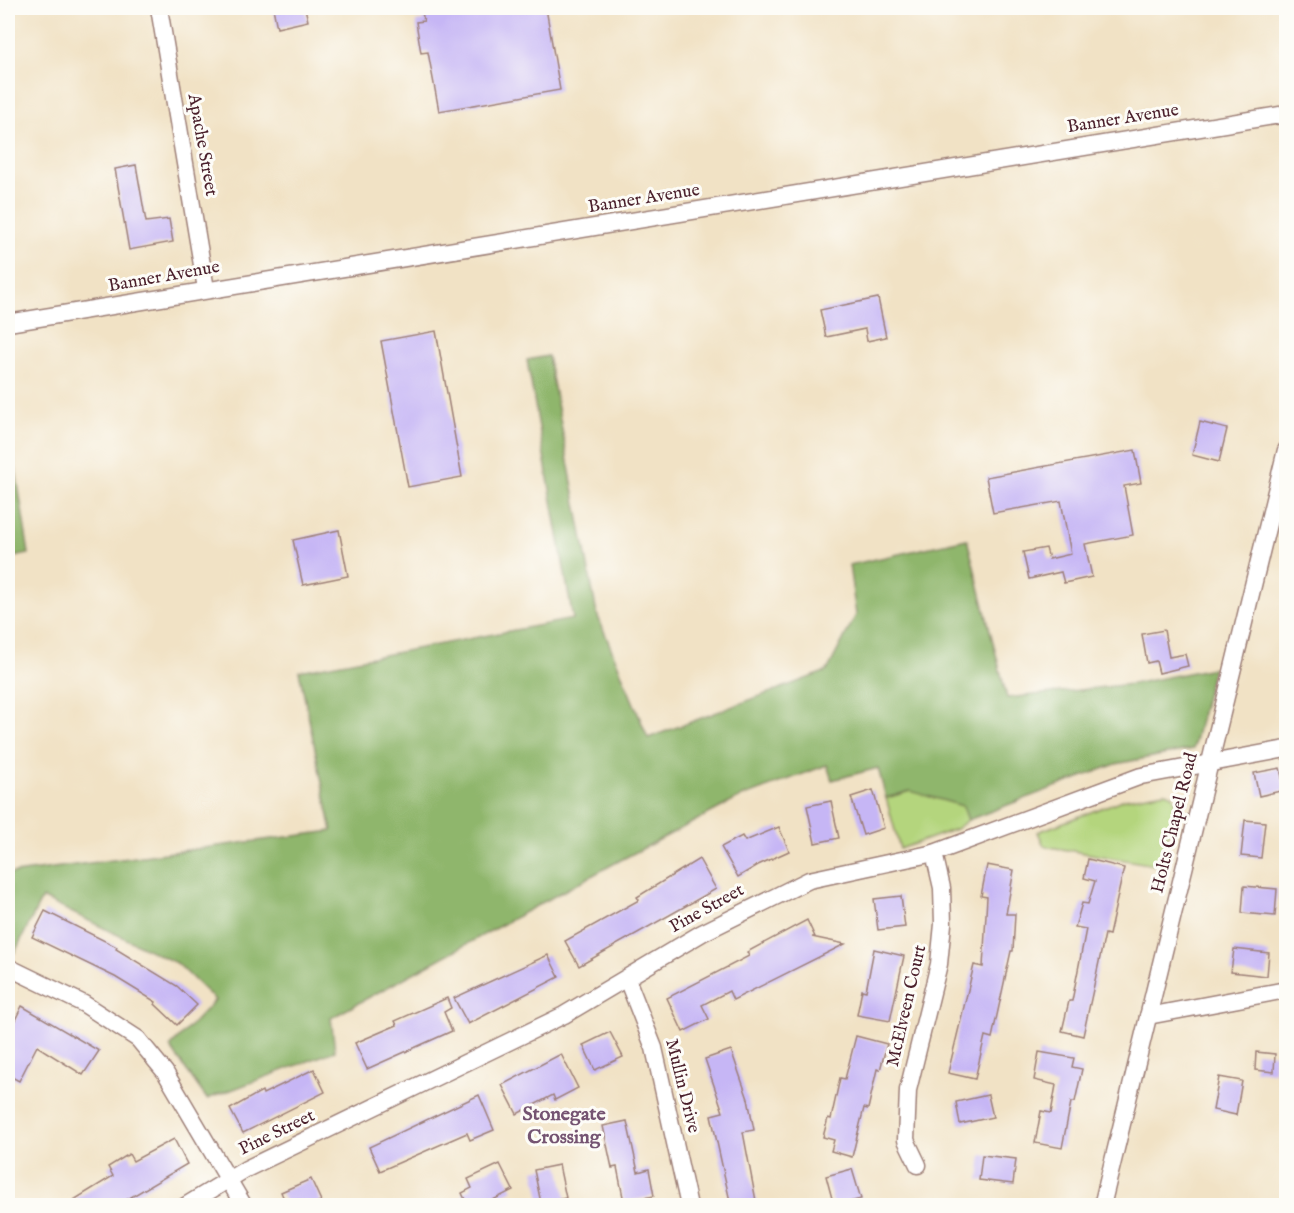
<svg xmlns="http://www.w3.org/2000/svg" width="1294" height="1213" viewBox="0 0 1294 1213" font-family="'IM FELL English',serif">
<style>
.green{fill:#b4d57d;stroke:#7f7a54;stroke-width:1.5}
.forest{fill:#8fb66c;stroke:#6c6a4c;stroke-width:1.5}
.building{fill:#c6b6f5}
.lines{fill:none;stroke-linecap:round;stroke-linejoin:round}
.minor-casing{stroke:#9e8078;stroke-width:19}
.minor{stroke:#fff;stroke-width:16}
.labels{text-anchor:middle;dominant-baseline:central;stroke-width:6;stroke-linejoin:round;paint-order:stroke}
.street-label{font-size:18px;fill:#4a1f2b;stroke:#fdfcf7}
.neighbourhood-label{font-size:20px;font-weight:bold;fill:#755472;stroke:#fdfcf7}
</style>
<rect width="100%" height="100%" fill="#fdfcf7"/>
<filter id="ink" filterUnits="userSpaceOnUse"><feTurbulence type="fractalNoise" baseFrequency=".0167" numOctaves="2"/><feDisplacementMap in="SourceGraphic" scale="12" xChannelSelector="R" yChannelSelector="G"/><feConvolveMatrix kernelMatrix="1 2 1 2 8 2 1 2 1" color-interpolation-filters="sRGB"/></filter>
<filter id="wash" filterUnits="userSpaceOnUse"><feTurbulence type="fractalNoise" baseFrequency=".008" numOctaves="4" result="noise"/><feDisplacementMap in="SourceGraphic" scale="24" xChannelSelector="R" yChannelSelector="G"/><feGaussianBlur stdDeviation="1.35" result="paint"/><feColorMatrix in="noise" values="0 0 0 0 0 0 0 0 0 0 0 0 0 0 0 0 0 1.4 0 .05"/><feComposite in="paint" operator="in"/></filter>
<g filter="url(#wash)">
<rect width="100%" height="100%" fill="#f1e2c5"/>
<!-- green -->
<g class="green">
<path d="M 910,791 L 963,806 L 968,820 L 956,829 L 900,849 L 886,798 Z"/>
<path d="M 1165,792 L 1173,795 L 1176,803 L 1160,866 L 1044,846 L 1038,832 L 1125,799 Z"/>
</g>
<!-- forest -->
<g class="forest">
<path d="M 548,356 L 597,614 L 648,738 L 827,671 L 856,615 L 849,565 L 967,539 L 1007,698 L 1132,684 L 1213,668 L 1193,749 L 1116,764 L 968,820 L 963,806 L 910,791 L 886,798 L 878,768 L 832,780 L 827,765 L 739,798 L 617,862 L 331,1018 L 335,1051 L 207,1099 L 170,1047 L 215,1000 L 178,964 L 42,898 L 15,952 L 8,948 L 8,874 L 332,831 L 299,671 L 573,619 L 527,360 Z"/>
<path d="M 8,421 L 29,554 L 8,558 Z"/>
</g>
<g id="blocks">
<!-- building -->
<g class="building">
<path d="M 273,8 L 305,8 L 308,21 L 277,28 Z"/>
<path d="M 421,8 L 546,8 L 560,90 L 439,111 L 428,52 L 421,53 L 416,22 L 424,21 Z"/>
<path d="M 136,165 L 146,222 L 169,219 L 173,242 L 129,250 L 115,169 Z"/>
<path d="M 878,298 L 886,337 L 867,341 L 865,329 L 826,337 L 820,310 Z"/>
<path d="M 436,331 L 462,477 L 408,487 L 381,341 Z"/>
<path d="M 1200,422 L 1227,429 L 1219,462 L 1192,455 Z"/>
<path d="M 1135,450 L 1141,483 L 1124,486 L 1133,535 L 1085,544 L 1092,577 L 1064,583 L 1061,572 L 1029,579 L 1023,552 L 1046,548 L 1049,559 L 1071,554 L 1061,501 L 993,513 L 986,477 Z"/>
<path d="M 339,530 L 348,576 L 303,585 L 293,540 Z"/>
<path d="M 1164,630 L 1169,657 L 1185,654 L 1188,666 L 1159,673 L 1156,661 L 1147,663 L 1142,634 Z"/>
<path d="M 1280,768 L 1285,790 L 1259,796 L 1254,773 Z"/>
<path d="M 873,790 L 884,828 L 863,835 L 851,797 Z"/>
<path d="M 831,801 L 839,838 L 815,843 L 807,806 Z"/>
<path d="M 1245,820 L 1265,822 L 1261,858 L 1241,856 Z"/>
<path d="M 779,827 L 789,851 L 758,865 L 738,877 L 721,847 L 742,836 L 745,841 Z"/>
<path d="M 699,859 L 716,889 L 579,966 L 565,941 L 639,900 L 637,897 Z"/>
<path d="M 1088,859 L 1124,868 L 1109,935 L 1105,934 L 1083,1036 L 1062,1031 L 1069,1001 L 1072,1001 L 1086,929 L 1075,927 L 1082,903 L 1088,904 L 1095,881 L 1084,878 Z"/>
<path d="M 987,865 L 1014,870 L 1006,914 L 1015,914 L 1013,951 L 1011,951 L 992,1038 L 985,1036 L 975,1079 L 948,1073 L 974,965 L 983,967 L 987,897 L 981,896 Z"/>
<path d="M 1244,886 L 1277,889 L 1275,916 L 1242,913 Z"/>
<path d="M 901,896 L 905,927 L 878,930 L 874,899 Z"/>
<path d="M 45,911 L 117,947 L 116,949 L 177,986 L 197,1005 L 177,1025 L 155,1004 L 156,1002 L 115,977 L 32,937 Z"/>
<path d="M 807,920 L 815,937 L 812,937 L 845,944 L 733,1000 L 729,991 L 702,1005 L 709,1019 L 683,1032 L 667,998 L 749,956 L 747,952 Z"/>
<path d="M 874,949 L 904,956 L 890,1021 L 857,1015 L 862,990 L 866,991 Z"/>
<path d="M 1234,949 L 1269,953 L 1267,976 L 1231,972 Z"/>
<path d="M 548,955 L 559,977 L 468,1024 L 454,998 Z"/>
<path d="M 447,998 L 451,1008 L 444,1012 L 452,1031 L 367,1069 L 355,1043 L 397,1025 L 395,1021 Z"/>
<path d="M 22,1006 L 99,1051 L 83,1075 L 37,1046 L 19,1081 L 8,1075 L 8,1034 Z"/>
<path d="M 610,1032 L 623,1057 L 595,1070 L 583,1045 Z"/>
<path d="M 856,1036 L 887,1044 L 880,1070 L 877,1069 L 868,1109 L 864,1108 L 852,1157 L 831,1151 L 834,1140 L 823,1137 L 828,1118 L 831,1119 L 840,1078 L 845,1079 Z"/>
<path d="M 731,1050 L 748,1099 L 754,1130 L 743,1132 L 757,1206 L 731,1206 L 711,1115 L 723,1112 L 705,1059 Z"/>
<path d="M 1039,1052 L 1074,1058 L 1072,1067 L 1082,1069 L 1075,1102 L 1071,1102 L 1062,1148 L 1035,1143 L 1041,1111 L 1051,1113 L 1056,1085 L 1034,1080 Z"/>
<path d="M 1256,1052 L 1275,1054 L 1274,1072 L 1255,1070 Z"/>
<path d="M 561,1054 L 578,1088 L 555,1100 L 553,1095 L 517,1114 L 502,1085 Z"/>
<path d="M 314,1069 L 325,1092 L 243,1133 L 230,1109 L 262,1091 L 263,1094 Z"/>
<path d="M 1219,1077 L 1242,1081 L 1236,1115 L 1213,1110 Z"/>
<path d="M 479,1095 L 494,1130 L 470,1140 L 467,1133 L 380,1171 L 369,1147 Z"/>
<path d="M 988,1095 L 993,1117 L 960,1124 L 956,1102 Z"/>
<path d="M 627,1121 L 638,1172 L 649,1169 L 654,1196 L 624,1202 L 617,1167 L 612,1168 L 603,1126 Z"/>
<path d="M 174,1139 L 187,1164 L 116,1206 L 64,1206 L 113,1176 L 108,1167 L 129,1154 L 133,1161 Z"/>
<path d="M 982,1155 L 1016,1159 L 1013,1184 L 979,1180 Z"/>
<path d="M 500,1164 L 513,1190 L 481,1206 L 468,1206 L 462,1193 L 472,1188 L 468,1179 Z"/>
<path d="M 559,1165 L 566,1198 L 541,1203 L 534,1170 Z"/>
<path d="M 852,1169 L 861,1199 L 834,1206 L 826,1176 Z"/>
<path d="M 311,1179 L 321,1201 L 310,1206 L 287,1206 L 281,1192 Z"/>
</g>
</g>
</g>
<g filter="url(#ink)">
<use href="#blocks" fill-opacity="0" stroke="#9e8078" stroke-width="1.5"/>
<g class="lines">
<!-- minor casing -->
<g class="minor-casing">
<g id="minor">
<path d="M 159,8 L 206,289"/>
<path d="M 8,323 L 1286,114"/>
<path d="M 8,967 L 84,1004 L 138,1039 L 165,1072 L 244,1206"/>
<path d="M 627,979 L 654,1048 L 689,1206"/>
<path d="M 1148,1016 L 1286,990"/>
<path d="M 918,1165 L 906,1140 L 908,1090 L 939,964 L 943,924 L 942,888 L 934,853"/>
<path d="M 185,1206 L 246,1169 L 564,1015 L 702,933 L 809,880 L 934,853 L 1141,776 L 1286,749"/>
<path d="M 1102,1206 L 1286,450"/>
</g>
</g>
<!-- minor -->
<use href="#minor" class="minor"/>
</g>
</g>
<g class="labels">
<!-- street labels -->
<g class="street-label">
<text transform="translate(1123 119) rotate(-9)">Banner Avenue</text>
<text transform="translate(202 145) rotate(80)">Apache Street</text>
<text transform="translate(644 199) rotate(-9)">Banner Avenue</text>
<text transform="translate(164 277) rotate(-10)">Banner Avenue</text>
<text transform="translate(1175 823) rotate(-76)">Holts Chapel Road</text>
<text transform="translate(707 909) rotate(-29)">Pine Street</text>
<text transform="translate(907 1006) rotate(-77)">McElveen Court</text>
<text transform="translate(682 1086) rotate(76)">Mullin Drive</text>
<text transform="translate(277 1133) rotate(-26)">Pine Street</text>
</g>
<!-- neighbourhood labels -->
<g class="neighbourhood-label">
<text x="564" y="1114">Stonegate<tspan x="564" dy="23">Crossing</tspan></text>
</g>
</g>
<!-- margin -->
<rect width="1294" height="1213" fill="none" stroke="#fdfcf7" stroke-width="30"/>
</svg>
